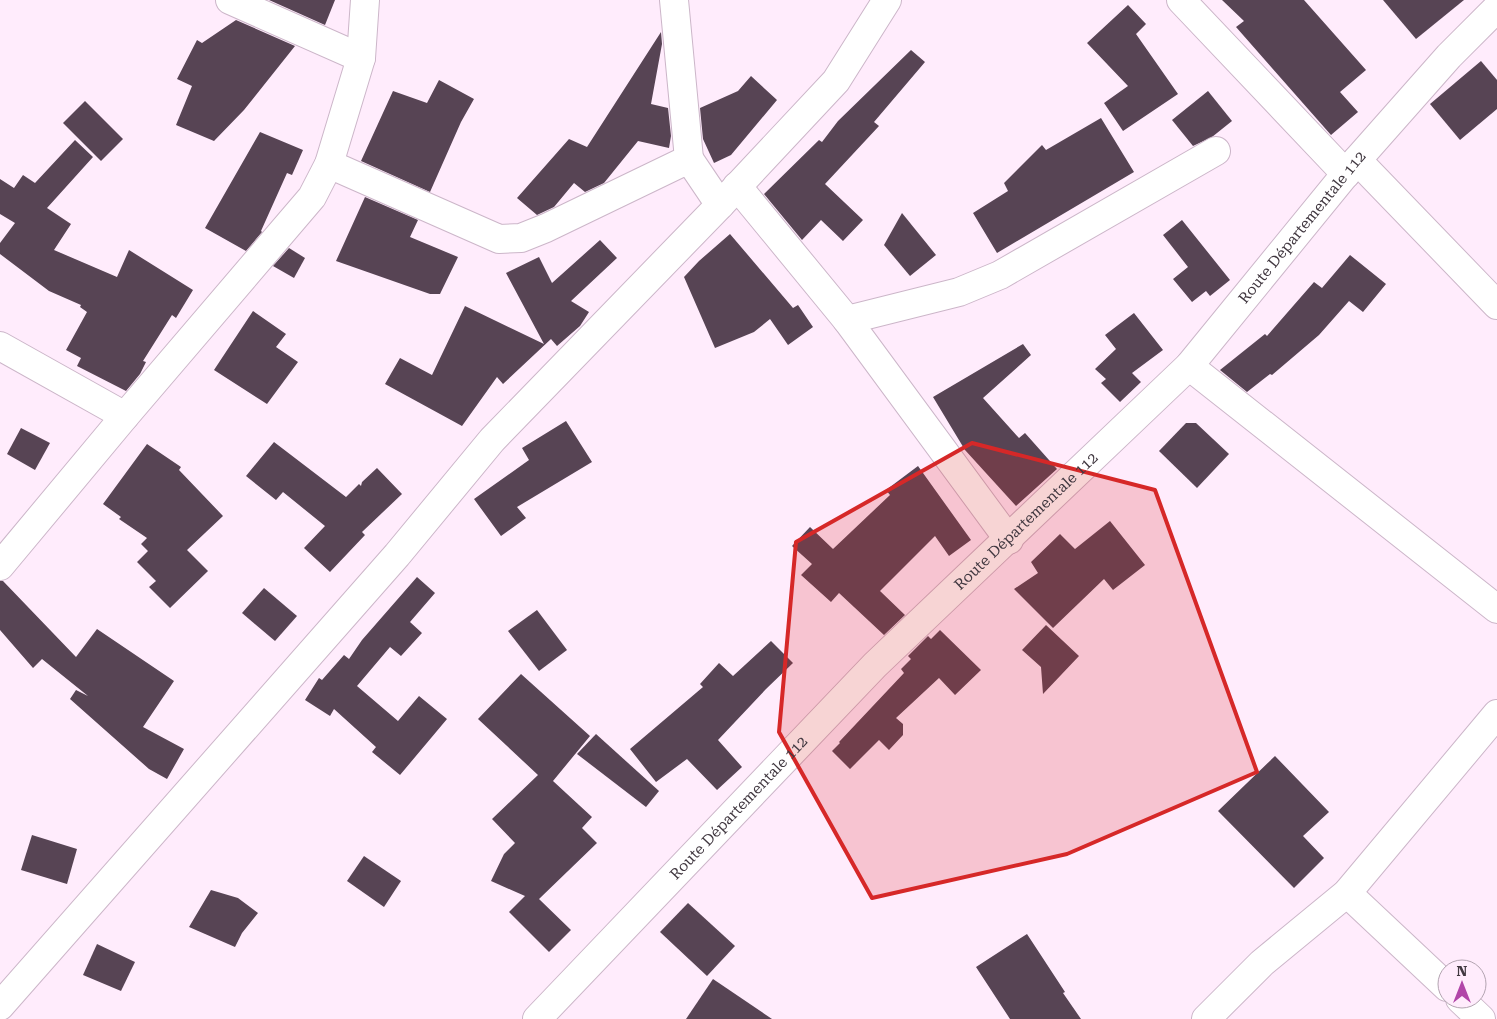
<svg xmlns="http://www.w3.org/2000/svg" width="1497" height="1019" viewBox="0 0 1497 1019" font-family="'Roboto Serif',serif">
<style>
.building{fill:#574454}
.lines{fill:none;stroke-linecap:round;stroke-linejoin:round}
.minor-casing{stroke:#ccb6c9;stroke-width:30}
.tertiary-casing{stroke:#ccb6c9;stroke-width:30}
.minor{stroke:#fff;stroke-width:28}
.tertiary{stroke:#fff;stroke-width:28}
.marked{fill:#d62828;fill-opacity:0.2;stroke:#d62828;stroke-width:4;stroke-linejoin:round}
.labels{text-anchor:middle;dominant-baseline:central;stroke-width:5;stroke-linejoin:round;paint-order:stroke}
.street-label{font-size:15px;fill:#413840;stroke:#ffecfc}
</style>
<rect width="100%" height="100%" fill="#ffecfc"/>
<!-- building -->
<g class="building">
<path d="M 269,0 L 335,0 L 325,25 Z"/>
<path d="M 1222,0 L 1304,0 L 1366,70 L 1340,92 L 1358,112 L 1331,135 L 1236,27 L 1244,21 Z"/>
<path d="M 1383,0 L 1464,0 L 1416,39 Z"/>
<path d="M 1128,5 L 1146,24 L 1136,34 L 1178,94 L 1123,131 L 1104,103 L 1128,86 L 1087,43 Z"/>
<path d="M 236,20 L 295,46 L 244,110 L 214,141 L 176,125 L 192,86 L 177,79 L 197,40 L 202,43 Z"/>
<path d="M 661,32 L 662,44 L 651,104 L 668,108 L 671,136 L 669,148 L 638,141 L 604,183 L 585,192 L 574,183 L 554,207 L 537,215 L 517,198 L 569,139 L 587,147 Z"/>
<path d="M 911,50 L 925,62 L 874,122 L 879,126 L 825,184 L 863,220 L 843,241 L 821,220 L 802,240 L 764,194 L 819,140 L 822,142 L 838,121 Z"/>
<path d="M 1481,61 L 1497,80 L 1497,109 L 1460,140 L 1430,104 Z"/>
<path d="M 751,76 L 777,100 L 731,155 L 714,163 L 703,139 L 700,108 L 738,91 Z"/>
<path d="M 439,80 L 474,99 L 461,122 L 430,192 L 361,161 L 393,91 L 427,103 Z"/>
<path d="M 1208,91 L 1232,121 L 1212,137 L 1193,146 L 1172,120 Z"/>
<path d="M 85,101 L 123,139 L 101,161 L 63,123 Z"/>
<path d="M 1101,118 L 1134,172 L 997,253 L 973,213 L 1008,191 L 1004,183 L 1042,145 L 1046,150 Z"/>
<path d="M 260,132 L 303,150 L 292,175 L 287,173 L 261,231 L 262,232 L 246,251 L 205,228 Z"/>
<path d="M 75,140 L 93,157 L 47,208 L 71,224 L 54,250 L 117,277 L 129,250 L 193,290 L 176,318 L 172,315 L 143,361 L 146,362 L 140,374 L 126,391 L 77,366 L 81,358 L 66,350 L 87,312 L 80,307 L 81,305 L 49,291 L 0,254 L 0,243 L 15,223 L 0,214 L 0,179 L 14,188 L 23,175 L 35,183 Z"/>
<path d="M 365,197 L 418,220 L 410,237 L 458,257 L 440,294 L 430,294 L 336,261 Z"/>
<path d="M 902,213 L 936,255 L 910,276 L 884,245 Z"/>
<path d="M 1182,220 L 1230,280 L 1210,296 L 1206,291 L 1192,302 L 1173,279 L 1188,267 L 1163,235 Z"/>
<path d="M 730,234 L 793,308 L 798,305 L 813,327 L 788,345 L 770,319 L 754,332 L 715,348 L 684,277 L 699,261 Z"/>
<path d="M 600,240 L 617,258 L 571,301 L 589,312 L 580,326 L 557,346 L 551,339 L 503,384 L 497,377 L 462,426 L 385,384 L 400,358 L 432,375 L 465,306 L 544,344 L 506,273 L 539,257 L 552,283 Z"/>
<path d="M 289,248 L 305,258 L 294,278 L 273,266 Z"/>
<path d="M 1350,255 L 1386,284 L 1363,312 L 1349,301 L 1319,335 L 1272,375 L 1270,374 L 1247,392 L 1220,370 L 1265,334 L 1267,336 L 1314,282 L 1322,288 Z"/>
<path d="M 253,311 L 286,334 L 276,347 L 298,362 L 267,404 L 214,370 Z"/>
<path d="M 1134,313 L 1163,350 L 1132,373 L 1141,382 L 1120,402 L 1101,383 L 1106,379 L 1095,369 L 1116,349 L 1105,335 Z"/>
<path d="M 1023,344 L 1031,355 L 983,398 L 1019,438 L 1025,433 L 1057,469 L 1016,506 L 965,450 L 933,397 Z"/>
<path d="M 566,421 L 592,462 L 517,507 L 526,518 L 501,536 L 474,499 L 529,460 L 522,448 Z"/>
<path d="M 1186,423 L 1196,423 L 1229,454 L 1197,488 L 1159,451 Z"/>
<path d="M 21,428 L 50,443 L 35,470 L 7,454 Z"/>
<path d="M 274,442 L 346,497 L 359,484 L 361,486 L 362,482 L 377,468 L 402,494 L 362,532 L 365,535 L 330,572 L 304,548 L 325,526 L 283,492 L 276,500 L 246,476 Z"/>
<path d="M 147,444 L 181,467 L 179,470 L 223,516 L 187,550 L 208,571 L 170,608 L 149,587 L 156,581 L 137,562 L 148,551 L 141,544 L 147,538 L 119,519 L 121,517 L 103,504 Z"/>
<path d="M 918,466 L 971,540 L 949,556 L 935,536 L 880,591 L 905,615 L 884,635 L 839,593 L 831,602 L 801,575 L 812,564 L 792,546 L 810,527 L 833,549 L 890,495 L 886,490 Z"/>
<path d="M 1110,521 L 1145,565 L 1113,590 L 1104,579 L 1053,628 L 1014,589 L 1038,573 L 1031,562 L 1060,534 L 1075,549 Z"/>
<path d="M 417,577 L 435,593 L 410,622 L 422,633 L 401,656 L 390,647 L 357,686 L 398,721 L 419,696 L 447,719 L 400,775 L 372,752 L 376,747 L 334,709 L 330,716 L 305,700 L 319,678 L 322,680 L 344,655 L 349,659 L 362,640 Z"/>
<path d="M 0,581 L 3,581 L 76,657 L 97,629 L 174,681 L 143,727 L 184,749 L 167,779 L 149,769 L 70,699 L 76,690 L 88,696 L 42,659 L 33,668 L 0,630 Z"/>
<path d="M 264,588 L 297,616 L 275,641 L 242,613 Z"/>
<path d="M 537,610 L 567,650 L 539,671 L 508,631 Z"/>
<path d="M 1046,625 L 1079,656 L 1043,694 L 1041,667 L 1022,650 Z"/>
<path d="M 940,630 L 981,670 L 955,695 L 939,678 L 896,718 L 903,724 L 903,735 L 889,750 L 879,740 L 850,769 L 832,751 L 840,743 L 839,742 L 904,673 L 901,669 L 911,659 L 908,656 L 928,636 L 931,639 Z"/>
<path d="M 771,641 L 793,663 L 766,689 L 718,740 L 742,767 L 717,790 L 687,759 L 656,782 L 630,749 L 703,687 L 700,684 L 719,663 L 733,676 Z"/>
<path d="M 521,674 L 590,736 L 553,781 L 592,817 L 582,828 L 597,843 L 539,899 L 571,930 L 549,952 L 509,912 L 525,896 L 491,881 L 504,854 L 515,843 L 492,819 L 538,775 L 478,719 Z"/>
<path d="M 596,734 L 659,791 L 646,807 L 577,754 Z"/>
<path d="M 1275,756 L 1329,812 L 1303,836 L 1324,858 L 1294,888 L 1218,811 Z"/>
<path d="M 32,835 L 77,849 L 67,884 L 21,870 Z"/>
<path d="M 364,856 L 401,881 L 384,907 L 347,881 Z"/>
<path d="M 211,890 L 238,898 L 258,913 L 242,933 L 235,947 L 189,927 Z"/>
<path d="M 688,903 L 735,946 L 707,976 L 660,932 Z"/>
<path d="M 1027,934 L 1065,992 L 1063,993 L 1081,1019 L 1010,1019 L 976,967 Z"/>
<path d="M 97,944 L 135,962 L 121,991 L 83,975 Z"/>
<path d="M 713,979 L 772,1019 L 686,1019 Z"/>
</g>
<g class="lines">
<!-- minor casing -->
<g class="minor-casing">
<g id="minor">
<path d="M 230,0 L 361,58"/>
<path d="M 674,0 L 689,159"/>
<path d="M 1181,0 L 1346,174"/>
<path d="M 1357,160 L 1497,305"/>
<path d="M 329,164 L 499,239 L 521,238 L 546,228 L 689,159 L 720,205"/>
<path d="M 737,186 L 847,320 L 1009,540"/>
<path d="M 847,320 L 959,292 L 1000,275 L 1216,151"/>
<path d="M 0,346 L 125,416"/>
<path d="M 1189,366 L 1497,609"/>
<path d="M 0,566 L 125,416 L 312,197 L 329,164 L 361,58 L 365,0"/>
<path d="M 1347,893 L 1447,987"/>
<path d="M 1460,999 L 1481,1019"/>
<path d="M 0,1006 L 397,555 L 492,440 L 720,205 L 836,81 L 887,0"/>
<path d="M 1206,1019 L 1262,963 L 1347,893 L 1497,714"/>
</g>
</g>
<!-- tertiary casing -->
<g class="tertiary-casing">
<g id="tertiary">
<path id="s1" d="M 537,1019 L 875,665 L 1189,366 L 1357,160 L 1449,56 L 1497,8"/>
</g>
</g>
<!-- minor -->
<use href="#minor" class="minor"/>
<!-- tertiary -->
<use href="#tertiary" class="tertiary"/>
</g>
<!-- marked area -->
<path class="marked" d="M 972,443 L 1155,490 L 1257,772 L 1067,854 L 872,898 L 779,732 L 796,542 Z"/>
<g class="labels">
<!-- street labels -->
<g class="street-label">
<text stroke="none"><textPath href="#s1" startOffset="1102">Route Départementale 112</textPath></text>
<text stroke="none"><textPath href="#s1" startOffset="698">Route Départementale 112</textPath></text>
<text stroke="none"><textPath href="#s1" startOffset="292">Route Départementale 112</textPath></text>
</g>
</g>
<!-- north arrow -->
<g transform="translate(1462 984)"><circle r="24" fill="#ffecfc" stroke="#b3a4b1"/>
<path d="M0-4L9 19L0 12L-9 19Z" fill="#b146a8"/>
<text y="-8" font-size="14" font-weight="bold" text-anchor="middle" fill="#413840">N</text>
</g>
</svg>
